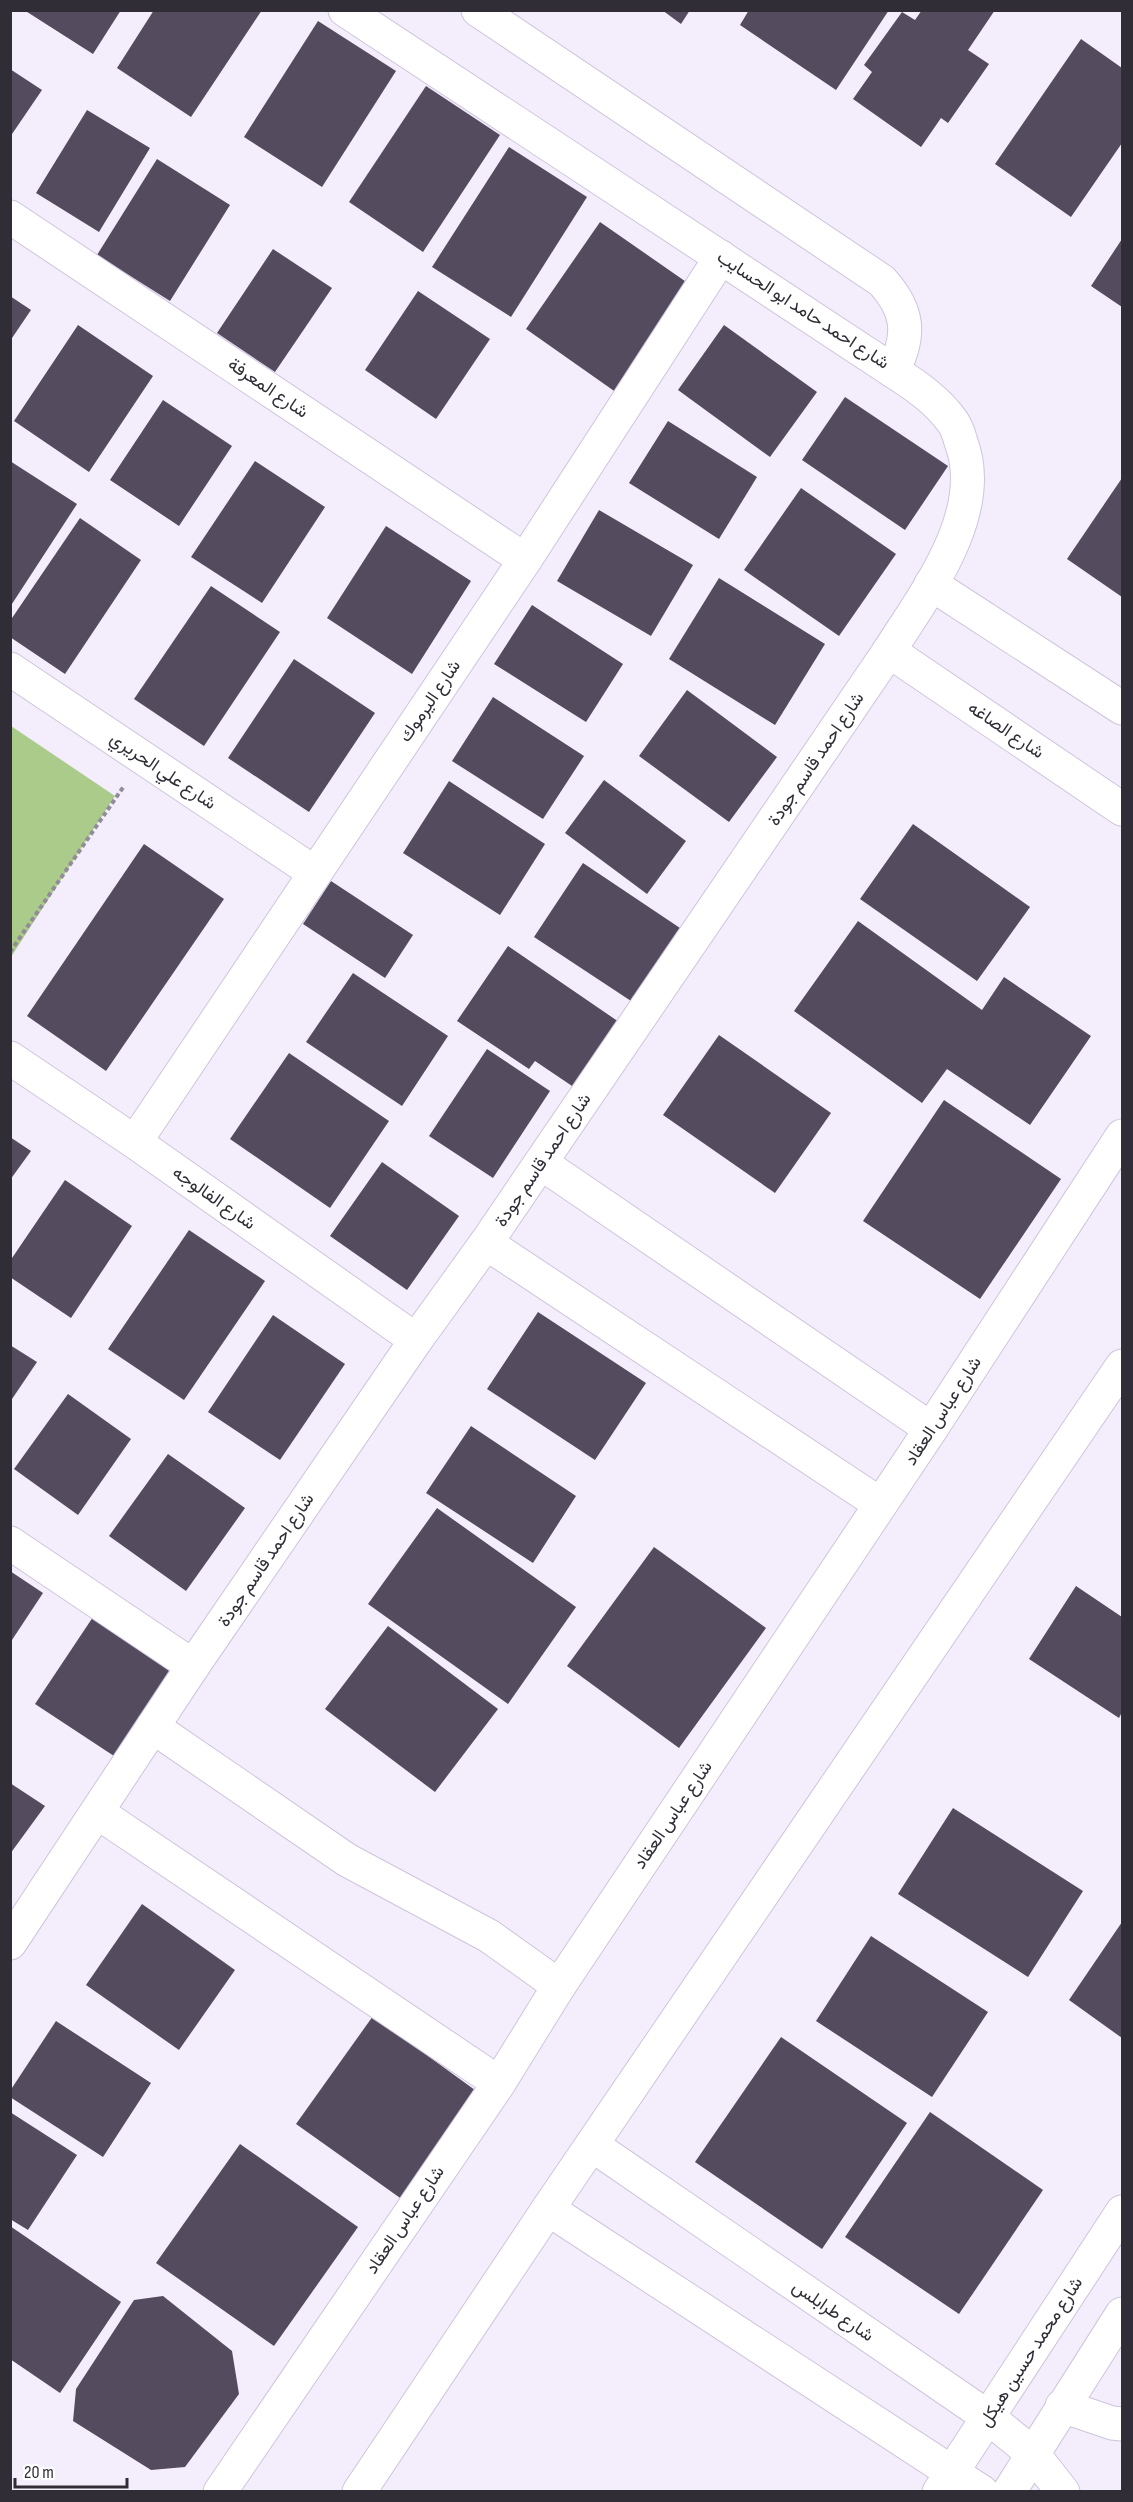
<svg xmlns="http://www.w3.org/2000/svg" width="1133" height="2502" viewBox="0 0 1133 2502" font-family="'Sofia Sans Condensed',Vazirmatn,sans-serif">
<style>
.green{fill:#abcb8a}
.building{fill:#544b5f}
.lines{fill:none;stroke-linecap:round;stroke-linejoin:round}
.minor-casing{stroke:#cfc4dc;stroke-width:35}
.major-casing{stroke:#cfc4dc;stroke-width:35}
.path{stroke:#918c98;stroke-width:4;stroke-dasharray:4.5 3;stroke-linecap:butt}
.minor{stroke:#fff;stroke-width:33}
.major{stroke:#fff;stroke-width:33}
.labels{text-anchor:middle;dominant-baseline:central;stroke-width:6;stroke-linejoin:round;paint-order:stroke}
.street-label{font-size:18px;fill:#312d37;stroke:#fff}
</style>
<rect width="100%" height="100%" fill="#f4eefc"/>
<!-- green -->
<path class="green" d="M 11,726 L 115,796 L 11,957 Z"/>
<!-- building -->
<g class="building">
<path d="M 24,10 L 121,10 L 93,54 Z"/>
<path d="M 154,10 L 262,10 L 191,117 L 117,68 Z"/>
<path d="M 662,10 L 690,10 L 681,24 Z"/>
<path d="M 749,10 L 889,10 L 836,90 L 740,25 Z"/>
<path d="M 922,10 L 995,10 L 968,50 L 989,64 L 948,123 L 941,118 L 921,147 L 853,99 L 872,72 L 864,65 L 902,12 L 915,20 Z"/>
<path d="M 318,21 L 396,71 L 322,187 L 244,137 Z"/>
<path d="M 1081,39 L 1122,68 L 1122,143 L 1071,217 L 995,164 Z"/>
<path d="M 10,69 L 42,90 L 10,137 Z"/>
<path d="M 426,86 L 500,135 L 423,252 L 349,202 Z"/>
<path d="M 87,110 L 150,148 L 99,232 L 36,193 Z"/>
<path d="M 509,147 L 587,197 L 511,317 L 432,267 Z"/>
<path d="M 157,159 L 230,205 L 170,301 L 97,255 Z"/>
<path d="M 600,222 L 692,286 L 617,393 L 526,329 Z"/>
<path d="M 1122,239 L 1122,307 L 1091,286 Z"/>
<path d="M 273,249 L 332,288 L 275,372 L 217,333 Z"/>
<path d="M 418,291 L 490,339 L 436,419 L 365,370 Z"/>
<path d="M 10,296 L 31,310 L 10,341 Z"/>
<path d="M 78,325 L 153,376 L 89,472 L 14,421 Z"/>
<path d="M 724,325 L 817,392 L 770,457 L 678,390 Z"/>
<path d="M 845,397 L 948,466 L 905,530 L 802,460 Z"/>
<path d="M 163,400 L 232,446 L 179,526 L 110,480 Z"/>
<path d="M 668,421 L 757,477 L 719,539 L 629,483 Z"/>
<path d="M 10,461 L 77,504 L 10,607 Z"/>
<path d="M 255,461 L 325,507 L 262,603 L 191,557 Z"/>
<path d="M 1122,478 L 1122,597 L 1067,559 Z"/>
<path d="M 801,488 L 896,554 L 839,636 L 744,570 Z"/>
<path d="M 599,510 L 693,565 L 651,636 L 557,581 Z"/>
<path d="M 80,518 L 141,560 L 65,674 L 10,637 L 10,621 Z"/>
<path d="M 386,526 L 471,581 L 412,674 L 327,618 Z"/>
<path d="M 719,578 L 825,644 L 775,725 L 669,659 Z"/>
<path d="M 211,586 L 280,632 L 204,746 L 134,699 Z"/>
<path d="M 532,605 L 623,664 L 586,722 L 494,664 Z"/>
<path d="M 294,659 L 375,713 L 309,812 L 228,758 Z"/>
<path d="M 687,690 L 777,757 L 729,822 L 639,756 Z"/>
<path d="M 493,697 L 584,756 L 543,819 L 452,761 Z"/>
<path d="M 604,780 L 686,841 L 647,894 L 565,833 Z"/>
<path d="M 449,781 L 545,844 L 500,915 L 403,853 Z"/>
<path d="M 913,824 L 1030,907 L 977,981 L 860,899 Z"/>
<path d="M 144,844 L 224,899 L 106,1071 L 27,1016 Z"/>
<path d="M 583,863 L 680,928 L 631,1001 L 534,937 Z"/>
<path d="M 331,881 L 413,935 L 385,978 L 303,924 Z"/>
<path d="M 858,921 L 982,1010 L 1004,977 L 1091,1036 L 1030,1125 L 947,1069 L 922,1103 L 794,1011 Z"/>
<path d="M 508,946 L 619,1022 L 575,1088 L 535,1061 L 529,1069 L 457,1021 Z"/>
<path d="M 353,973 L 448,1036 L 402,1106 L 306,1042 Z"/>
<path d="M 719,1035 L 831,1113 L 775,1193 L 663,1115 Z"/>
<path d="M 487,1049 L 550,1091 L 493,1178 L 429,1136 Z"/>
<path d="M 289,1053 L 389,1121 L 330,1208 L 230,1139 Z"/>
<path d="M 944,1100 L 1061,1179 L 980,1299 L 863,1221 Z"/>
<path d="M 10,1137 L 31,1151 L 10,1180 Z"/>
<path d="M 382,1162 L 459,1216 L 407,1290 L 330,1236 Z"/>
<path d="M 65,1180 L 132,1226 L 71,1318 L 10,1277 L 10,1261 Z"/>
<path d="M 189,1230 L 265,1281 L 184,1400 L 108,1349 Z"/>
<path d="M 538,1312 L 646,1383 L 595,1460 L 487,1389 Z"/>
<path d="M 273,1315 L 345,1364 L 280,1460 L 208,1412 Z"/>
<path d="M 10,1345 L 37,1362 L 10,1402 Z"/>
<path d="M 68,1394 L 131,1439 L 78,1515 L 14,1469 Z"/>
<path d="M 471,1426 L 576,1496 L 533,1563 L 426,1493 Z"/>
<path d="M 168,1454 L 245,1508 L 186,1591 L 109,1536 Z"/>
<path d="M 437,1508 L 576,1607 L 508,1704 L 368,1604 Z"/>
<path d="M 654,1547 L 766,1628 L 679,1748 L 567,1666 Z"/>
<path d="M 10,1571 L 43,1593 L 10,1643 Z"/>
<path d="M 1076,1586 L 1122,1617 L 1122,1712 L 1119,1718 L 1029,1659 Z"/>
<path d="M 101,1605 L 183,1660 L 117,1758 L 35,1704 Z"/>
<path d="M 388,1626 L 498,1709 L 435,1792 L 325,1709 Z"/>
<path d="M 10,1783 L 45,1806 L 10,1854 Z"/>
<path d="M 953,1808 L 1083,1891 L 1028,1977 L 898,1894 Z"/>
<path d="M 142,1904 L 235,1970 L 179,2050 L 86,1985 Z"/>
<path d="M 1122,1922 L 1122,2038 L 1069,2000 Z"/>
<path d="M 871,1936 L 988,2012 L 932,2097 L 816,2021 Z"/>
<path d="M 373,2016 L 479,2093 L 403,2200 L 296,2124 Z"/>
<path d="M 56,2021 L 151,2083 L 103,2157 L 10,2097 L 10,2091 Z"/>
<path d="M 781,2037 L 907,2123 L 822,2249 L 695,2162 Z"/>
<path d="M 10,2112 L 77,2155 L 28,2230 L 10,2219 Z"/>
<path d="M 930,2112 L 1043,2190 L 959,2314 L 845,2237 Z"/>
<path d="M 240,2144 L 358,2227 L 274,2346 L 156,2263 Z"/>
<path d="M 10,2226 L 121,2302 L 60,2393 L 10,2359 Z"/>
<path d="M 163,2296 L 232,2351 L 239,2394 L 185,2467 L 151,2470 L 73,2421 L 76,2389 L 134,2300 Z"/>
</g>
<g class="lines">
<!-- minor casing -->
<g class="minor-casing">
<g id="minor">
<path d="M 478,10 L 882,281 C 909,311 911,335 893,371"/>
<path d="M 10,217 L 525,560"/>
<path d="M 931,584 L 1122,708"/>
<path d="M 889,651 L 1122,809"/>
<path d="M 10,669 L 315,873"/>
<path d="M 10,1058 L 135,1142 L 416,1340"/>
<path d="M 135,1142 L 525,560 L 721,257"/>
<path d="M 541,1163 L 931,1429"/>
<path d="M 486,1243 L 880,1504"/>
<path d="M 10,1543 L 193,1666"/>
<path d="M 153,1727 L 347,1860 L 489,1936 L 559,1986"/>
<path d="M 97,1812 L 499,2083"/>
<path d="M 10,1943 L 193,1666 L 416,1340 L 486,1243 L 889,651 C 925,594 988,513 961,442 C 959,435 957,427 952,421 C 937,400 915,385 893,371 L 345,10"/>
<path d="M 592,2145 L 988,2417 L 1033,2454 L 1063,2492"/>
<path d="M 548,2209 L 982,2492"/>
<path d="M 1062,2406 L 1112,2423 L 1122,2424"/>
<path d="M 939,2492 L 1122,2212"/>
<path d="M 1009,2492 L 1122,2314"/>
</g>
</g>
<!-- major casing -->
<g class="major-casing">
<g id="major">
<path d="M 220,2492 L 499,2083 L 559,1986 L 931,1429 L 1122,1136"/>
<path d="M 359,2492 L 548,2209 L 1122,1366"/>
</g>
</g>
<!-- path -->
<path class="path" d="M 10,952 L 124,786"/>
<!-- minor -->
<use href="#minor" class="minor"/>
<!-- major -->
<use href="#major" class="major"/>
</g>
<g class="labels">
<!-- street labels -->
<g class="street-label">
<text transform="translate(803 310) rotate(33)">شارع احمد حامد ابو الحسايب</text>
<text transform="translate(268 388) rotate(34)">شارع المعرفة</text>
<text transform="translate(430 701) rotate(-56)">شارع اليرموك</text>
<text transform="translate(1006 730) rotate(34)">شارع الصاغه</text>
<text transform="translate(816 759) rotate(-56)">شارع احمد قاسم جودة</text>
<text transform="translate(163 771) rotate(34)">شارع علي الحريري</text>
<text transform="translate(543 1160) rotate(-56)">شارع احمد قاسم جودة</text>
<text transform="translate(214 1198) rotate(35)">شارع الفالوجه</text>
<text transform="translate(943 1411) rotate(-57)">شارع عباس العقاد</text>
<text transform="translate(266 1560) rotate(-56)">شارع احمد قاسم جودة</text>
<text transform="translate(673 1815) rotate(-56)">شارع عباس العقاد</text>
<text transform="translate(405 2220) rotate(-56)">شارع عباس العقاد</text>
<text transform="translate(833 2311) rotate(34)">شارع طرابلس</text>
<text transform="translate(1031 2352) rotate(-57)">شارع محمد حسين هيكل</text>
</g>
</g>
<!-- border -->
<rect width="1133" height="2502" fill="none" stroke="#312d37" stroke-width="24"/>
<!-- scale -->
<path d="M15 2478v9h112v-9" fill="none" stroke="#312d37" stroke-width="3"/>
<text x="24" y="2478" font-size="18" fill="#312d37" stroke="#ffffff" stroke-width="4.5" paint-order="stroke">20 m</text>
</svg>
